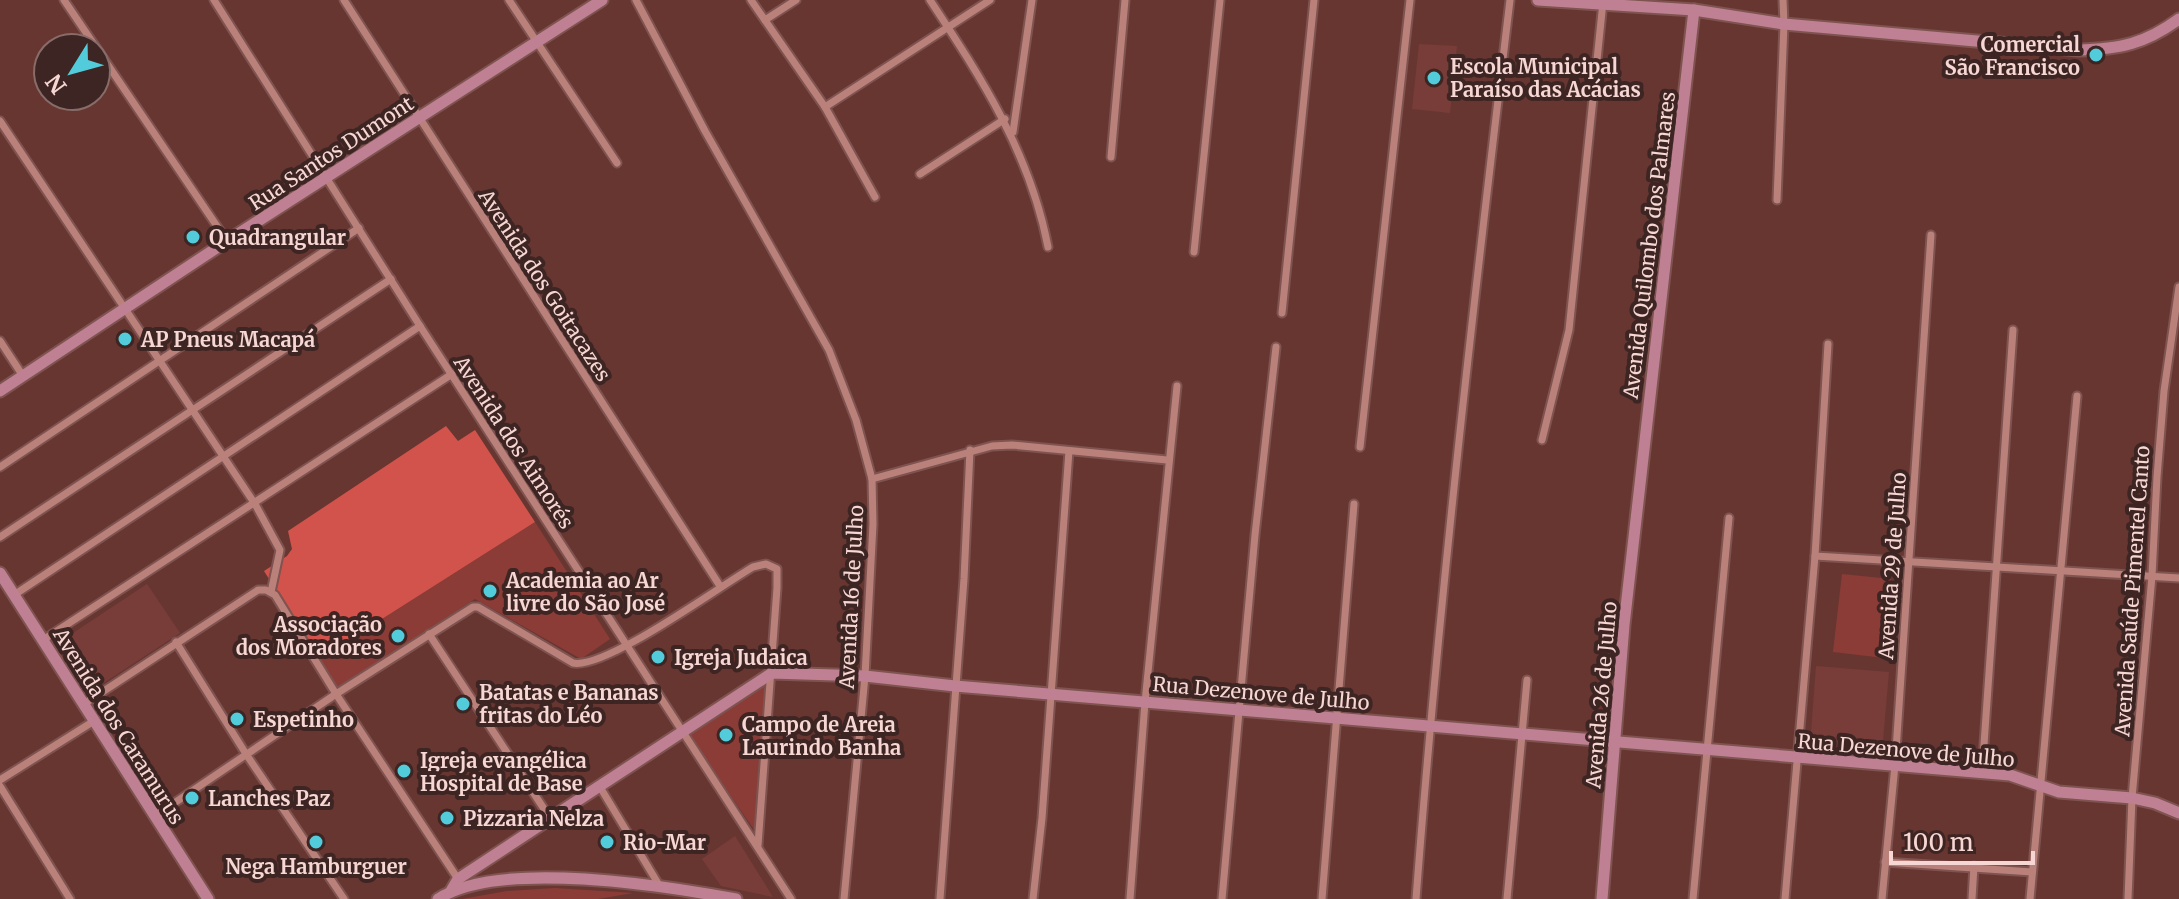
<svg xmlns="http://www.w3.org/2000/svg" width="2179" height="899" viewBox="0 0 2179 899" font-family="Merriweather,serif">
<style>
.built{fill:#783d38}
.green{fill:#8b3c37}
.forest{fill:#d1534b}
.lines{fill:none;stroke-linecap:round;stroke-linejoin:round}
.street-casing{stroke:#7e5350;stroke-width:11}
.secondary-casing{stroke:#7e5350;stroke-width:15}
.street{stroke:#ba817b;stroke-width:7}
.secondary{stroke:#bf8093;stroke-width:11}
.poi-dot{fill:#52cbda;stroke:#3d2523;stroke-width:3}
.labels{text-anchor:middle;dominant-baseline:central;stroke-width:8;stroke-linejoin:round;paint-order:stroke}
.poi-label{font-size:20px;font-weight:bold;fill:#f7d7d3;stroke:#3d2523;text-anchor:start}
.street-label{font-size:20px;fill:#f7d7d3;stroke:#3d2523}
</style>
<rect width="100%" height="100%" fill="#683631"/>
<!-- built -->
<g class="built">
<path d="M 1419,44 L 1457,46 L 1450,113 L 1412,109 Z"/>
<path d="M 147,584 L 180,633 L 93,690 L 61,641 Z"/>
<path d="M 1816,666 L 1889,672 L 1882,752 L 1810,746 Z"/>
<path d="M 735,836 L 773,897 L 721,886 L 702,859 Z"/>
</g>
<!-- green -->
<g class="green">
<path d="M 535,522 L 610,639 L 581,659 L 475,599 L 339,687 L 335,685 L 319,659 Z"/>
<path d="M 1842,574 L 1891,579 L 1884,658 L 1833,652 Z"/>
<path d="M 768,681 L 755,831 L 689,736 L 691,731 Z"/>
<path d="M 555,888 L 633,893 L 598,899 L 462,899 L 507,891 Z"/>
</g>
<!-- forest -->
<path class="forest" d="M 446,426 L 458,441 L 475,430 L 535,522 L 319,659 L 264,571 L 287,556 L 292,549 L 288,531 Z"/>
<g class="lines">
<!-- street casing -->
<g class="street-casing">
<g id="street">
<path d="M 64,0 L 227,241"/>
<path d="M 214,0 L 420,326 L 791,899"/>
<path d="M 344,0 L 720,586"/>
<path d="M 509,0 L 617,163"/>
<path d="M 636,0 L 705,131 L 829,350 L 856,420 L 872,479 L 873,524 L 865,676 L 844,899"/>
<path d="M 751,0 L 825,107 L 875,197"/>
<path d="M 930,0 C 982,79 1030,153 1048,247"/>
<path d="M 765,20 L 796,0"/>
<path d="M 825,107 L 990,0"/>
<path d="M 0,121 L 255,504 L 280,550 L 271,592"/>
<path d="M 1013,132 L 1032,0"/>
<path d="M 1111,157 L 1125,0"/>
<path d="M 920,174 L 1005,119"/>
<path d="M 1777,200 L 1784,24 L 1783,0"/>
<path d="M 1194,252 L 1220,0"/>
<path d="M 1282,313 L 1314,0"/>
<path d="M 0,341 L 23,376"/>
<path d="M 1542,440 L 1569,330 L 1603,2"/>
<path d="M 1360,447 L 1410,0"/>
<path d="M 0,467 L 359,228"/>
<path d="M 872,479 L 992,446 L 1012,445 L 1167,460"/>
<path d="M 0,537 L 391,279"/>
<path d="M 1815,556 L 2179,578"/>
<path d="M 14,595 L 420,326"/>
<path d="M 429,634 L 550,818"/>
<path d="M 43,640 L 452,374"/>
<path d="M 176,642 L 246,754 L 344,899"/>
<path d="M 84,704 L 258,590 L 266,590 L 275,595 L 336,694 L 458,879"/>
<path d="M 1982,773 L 2013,330"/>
<path d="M 0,780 L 94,721"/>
<path d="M 0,786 L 70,899"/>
<path d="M 600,787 L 659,885"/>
<path d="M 155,816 L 336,694 L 473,607 L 478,607 L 573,663 C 605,670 720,586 753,567 L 766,564 L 777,569 L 777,588 L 758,845"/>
<path d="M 1885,862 L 2032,872"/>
<path d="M 940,899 L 964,579 L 970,450"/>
<path d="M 1033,899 L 1042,818 L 1069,451"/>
<path d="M 1130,899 L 1145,702 L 1177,386"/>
<path d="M 1222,899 L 1255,535 L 1276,347"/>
<path d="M 1322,899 L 1354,504"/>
<path d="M 1416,899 C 1439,599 1474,299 1510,0"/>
<path d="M 1507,899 L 1527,680"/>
<path d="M 1693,899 L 1729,518"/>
<path d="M 1785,899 L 1815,556 L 1828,344"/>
<path d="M 1882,899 L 1895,765 L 1931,235"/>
<path d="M 1972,899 L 1974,866"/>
<path d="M 2030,899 L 2077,396"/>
<path d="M 2128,899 L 2132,798 L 2152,576 L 2157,477 L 2164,391 L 2179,287"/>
</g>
</g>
<!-- secondary casing -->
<g class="secondary-casing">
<g id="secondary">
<path d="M 1538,0 L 1694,10 L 1784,24 L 2078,50 C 2120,49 2145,44 2179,19"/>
<path d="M 0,391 L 227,241 L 602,0"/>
<path d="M 0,573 L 208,899"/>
<path d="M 451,891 L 458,879 L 772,673 L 865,676 L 955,686 L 2010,775 L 2059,792 L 2132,798 L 2155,803 L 2179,813"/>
<path d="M 438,899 C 499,859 665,886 736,899"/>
<path d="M 1602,899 L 1624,625 L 1694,10"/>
</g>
</g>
<!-- street -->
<use href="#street" class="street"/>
<!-- secondary -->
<use href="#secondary" class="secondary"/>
</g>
<!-- markers -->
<g class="poi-dot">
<circle cx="2096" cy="55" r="8"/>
<circle cx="1434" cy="78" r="8"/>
<circle cx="193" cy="237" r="8"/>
<circle cx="125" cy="339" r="8"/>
<circle cx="490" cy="591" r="8"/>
<circle cx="398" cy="636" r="8"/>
<circle cx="658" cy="657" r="8"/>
<circle cx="463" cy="704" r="8"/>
<circle cx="237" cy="719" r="8"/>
<circle cx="726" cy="735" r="8"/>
<circle cx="404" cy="771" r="8"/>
<circle cx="192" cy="798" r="8"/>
<circle cx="447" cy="818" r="8"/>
<circle cx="316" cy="842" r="8"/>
<circle cx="607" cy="842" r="8"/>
</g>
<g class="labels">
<!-- poi labels -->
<g class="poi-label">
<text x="2080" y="44" text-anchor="end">Comercial<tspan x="2080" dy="23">São Francisco</tspan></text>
<text x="1450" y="66">Escola Municipal<tspan x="1450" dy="23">Paraíso das Acácias</tspan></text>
<text x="209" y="237">Quadrangular</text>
<text x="141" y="339">AP Pneus Macapá</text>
<text x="506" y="580">Academia ao Ar<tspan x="506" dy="23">livre do São José</tspan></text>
<text x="382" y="624" text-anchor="end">Associação<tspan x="382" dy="23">dos Moradores</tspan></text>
<text x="674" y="657">Igreja Judaica</text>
<text x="479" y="692">Batatas e Bananas<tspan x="479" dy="23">fritas do Léo</tspan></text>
<text x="253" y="719">Espetinho</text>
<text x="742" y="724">Campo de Areia<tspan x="742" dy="23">Laurindo Banha</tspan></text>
<text x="420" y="760">Igreja evangélica<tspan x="420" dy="23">Hospital de Base</tspan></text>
<text x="208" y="798">Lanches Paz</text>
<text x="463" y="818">Pizzaria Nelza</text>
<text x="623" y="842">Rio-Mar</text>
<text x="316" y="866" text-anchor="middle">Nega Hamburguer</text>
</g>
<!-- street labels -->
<g class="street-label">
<text transform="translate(331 153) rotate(-33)">Rua Santos Dumont</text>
<text transform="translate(1649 245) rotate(-83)">Avenida Quilombo dos Palmares</text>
<text transform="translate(545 285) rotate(57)">Avenida dos Goitacazes</text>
<text transform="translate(514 442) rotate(57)">Avenida dos Aimorés</text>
<text transform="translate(1892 566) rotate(-86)">Avenida 29 de Julho</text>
<text transform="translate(2132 591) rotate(-86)">Avenida Saúde Pimentel Canto</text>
<text transform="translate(851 597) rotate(-87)">Avenida 16 de Julho</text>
<text transform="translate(1261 693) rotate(5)">Rua Dezenove de Julho</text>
<text transform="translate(1601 695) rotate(-85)">Avenida 26 de Julho</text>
<text transform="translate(119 726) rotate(58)">Avenida dos Caramurus</text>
<text transform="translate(1906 750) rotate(5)">Rua Dezenove de Julho</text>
</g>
</g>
<!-- north arrow -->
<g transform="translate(72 72) rotate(233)"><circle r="38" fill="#3d2523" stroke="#876c69" stroke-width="2"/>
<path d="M0-6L14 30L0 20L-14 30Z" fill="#52cbda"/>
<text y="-12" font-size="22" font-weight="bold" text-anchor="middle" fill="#f7d7d3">N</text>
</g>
<!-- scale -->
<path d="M1891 851v12h142v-12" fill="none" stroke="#f7d7d3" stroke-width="4"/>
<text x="1903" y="851" font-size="24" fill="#f7d7d3" stroke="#3d2523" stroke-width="6" paint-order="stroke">100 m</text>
</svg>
